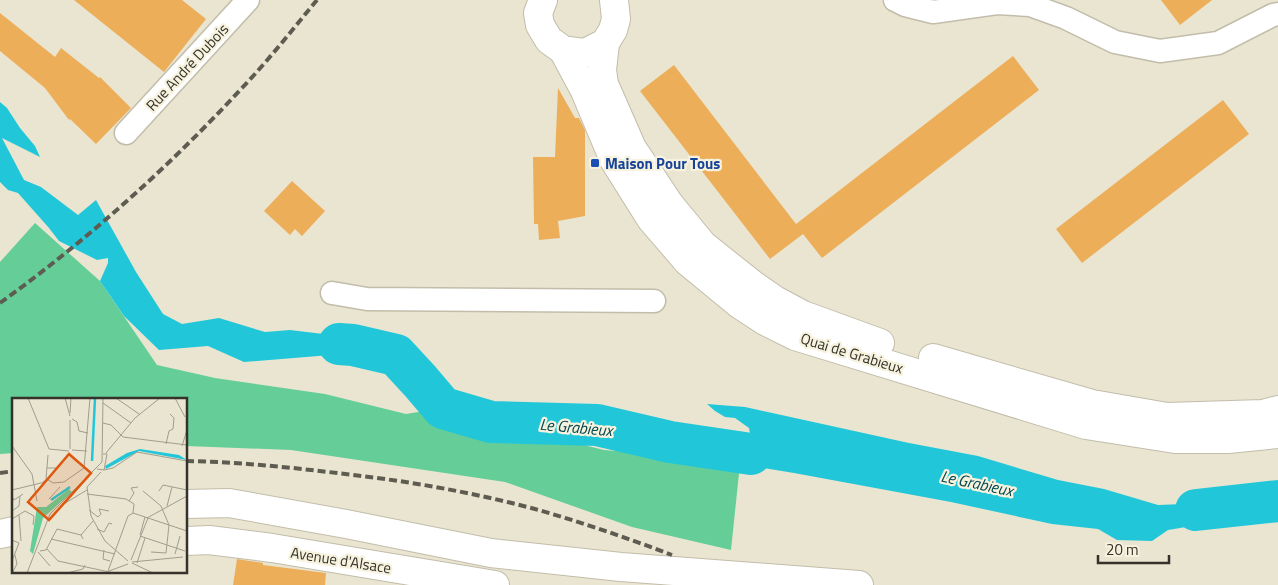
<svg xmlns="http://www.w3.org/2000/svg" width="1278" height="585" viewBox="0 0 1278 585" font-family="'Titillium Web',sans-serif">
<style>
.forest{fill:#65ce98}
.water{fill:#21c7d9}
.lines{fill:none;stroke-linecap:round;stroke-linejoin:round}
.river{stroke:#21c7d9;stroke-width:42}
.building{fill:#edae59}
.street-casing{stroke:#c2bdaa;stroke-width:25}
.secondary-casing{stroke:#c2bdaa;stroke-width:30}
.primary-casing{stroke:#c2bdaa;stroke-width:30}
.street{stroke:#fff;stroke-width:22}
.secondary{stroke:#fff;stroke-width:28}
.primary{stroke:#fff;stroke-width:28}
.rail{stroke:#5e5c51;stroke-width:4;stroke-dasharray:8 4;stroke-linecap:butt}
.transit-dot{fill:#1a4fb4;stroke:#f6f2de;stroke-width:2}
.labels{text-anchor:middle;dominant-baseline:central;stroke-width:4.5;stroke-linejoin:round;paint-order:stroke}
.street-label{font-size:15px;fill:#34322a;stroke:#f6f2de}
.transit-label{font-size:15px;font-weight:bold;fill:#164399;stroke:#f6f2de;text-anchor:start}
.water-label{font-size:16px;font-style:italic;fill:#02484f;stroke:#f6f2de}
.inset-river{fill:none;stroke:#21c7d9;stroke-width:2.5}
.inset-road{fill:none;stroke:#a19d8e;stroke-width:1}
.view{fill:#df570e;fill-opacity:0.15;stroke:#df570e;stroke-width:2.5}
.inset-edge{fill:none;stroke:#34322a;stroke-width:2.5}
</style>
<rect width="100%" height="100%" fill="#e9e5d1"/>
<!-- forest -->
<path class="forest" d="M 35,223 L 100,281 L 157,365 L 215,378 L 325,394 L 406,414 L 443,408 L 491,422 L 604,450 L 668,455 L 740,464 L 731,550 L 632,527 L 505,482 L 291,450 L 186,446 L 186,399 L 14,399 L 14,453 L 0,454 L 0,262 Z"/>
<!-- water -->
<g class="water">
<path d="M 0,102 L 7,108 L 20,128 L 35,146 L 40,157 L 2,138 L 24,180 L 41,187 L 78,215 L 96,200 L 136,272 L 163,314 L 182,324 L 219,318 L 265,332 L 290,330 L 340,336 L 371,337 L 396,355 L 355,353 L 244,362 L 208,346 L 159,350 L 124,316 L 100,281 L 108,263 L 108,258 L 97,260 L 59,241 L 49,228 L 18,193 L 8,190 L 0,182 Z"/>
<path d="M 707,404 L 745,407 L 909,443 L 978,456 L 1058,480 L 1104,489 L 1158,505 L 1235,502 L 1255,504 L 1241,511 L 1198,525 L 1168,530 L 1152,541 L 1117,540 L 1098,529 L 1052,524 L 951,502 L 794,473 L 740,464 L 693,445 L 713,442 L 738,442 L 750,434 L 749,428 L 735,418 L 725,417 L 715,411 Z"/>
</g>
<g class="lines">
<!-- river -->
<g class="river">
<path d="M 339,344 L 353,345 L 396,355 L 420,381 L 443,408 L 491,422 L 597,425 L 670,442 L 751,454"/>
<path d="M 1196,510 L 1278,501"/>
</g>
</g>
<!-- building -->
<g class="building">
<path d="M 74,0 L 182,0 L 206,19 L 164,72 Z"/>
<path d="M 1161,0 L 1212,0 L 1180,25 Z"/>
<path d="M 0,13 L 55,57 L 61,48 L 99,78 L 100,77 L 131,108 L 96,144 L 70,119 L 69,120 L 45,88 L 0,51 Z"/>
<path d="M 1013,56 L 1039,90 L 822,258 L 803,234 L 770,259 L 640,91 L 674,65 L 796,224 Z"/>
<path d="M 558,88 L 575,118 L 579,118 L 585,130 L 585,216 L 558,221 L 560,238 L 539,240 L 538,224 L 534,224 L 533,157 L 555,157 Z"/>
<path d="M 1223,100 L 1249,134 L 1082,263 L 1056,229 Z"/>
<path d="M 292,181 L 325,211 L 302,236 L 295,229 L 290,235 L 264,211 Z"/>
<path d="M 237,559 L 263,563 L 263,565 L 326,573 L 325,585 L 233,585 Z"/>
</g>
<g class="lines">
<!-- street casing -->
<g class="street-casing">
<g id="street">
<path d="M 895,0 L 905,5 L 933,12 L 997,3 L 1030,5 L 1066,18 L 1115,42 L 1160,51 L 1218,43 L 1273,15 L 1278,14"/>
<path d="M 126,133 L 248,0"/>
<path d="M 332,293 L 367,299 L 654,301"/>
</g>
</g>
<!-- secondary casing -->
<g class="secondary-casing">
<g id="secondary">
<path d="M 186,504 L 229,503 L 346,524 L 491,553 L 621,567 L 859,585"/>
<path d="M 0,534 L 14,531"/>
<path d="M 186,541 L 209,540 L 272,548 L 495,585"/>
</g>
</g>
<!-- primary casing -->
<g class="primary-casing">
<g id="primary">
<path d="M 543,0 L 538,13 L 540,25 L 549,40 L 563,50 L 585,53 L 605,43 L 613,30 L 616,19 L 614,0"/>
<path d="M 605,43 L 602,70 L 604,84 L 632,148 L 670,205 L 703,245 L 752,284 L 775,300 L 803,315 L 880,343"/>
<path d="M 563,50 L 585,91 L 614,160 L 651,219 L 688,262 L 739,304 L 765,321 L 795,336 L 1086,425 L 1175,439 L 1228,439 L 1278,434"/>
<path d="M 933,358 L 1092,404 L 1167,417 L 1263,414 L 1278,410"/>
</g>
</g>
<!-- street -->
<use href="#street" class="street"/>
<!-- secondary -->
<use href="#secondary" class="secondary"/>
<!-- primary -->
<use href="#primary" class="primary"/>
<!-- rail -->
<g class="rail">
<path d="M 0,303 C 86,241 168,168 241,89 C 268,61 292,30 317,0"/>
<path d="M 186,461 C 242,462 297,468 353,475 C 414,482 475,493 535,509 C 581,522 627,538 672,555"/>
<path d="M 0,473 L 14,471"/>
</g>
</g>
<!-- markers -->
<rect class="transit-dot" x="590" y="158" width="10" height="10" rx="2.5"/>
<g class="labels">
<!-- street labels -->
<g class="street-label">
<text transform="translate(187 67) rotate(-47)">Rue André Dubois</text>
<text transform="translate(852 353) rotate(17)">Quai de Grabieux</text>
<text transform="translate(341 560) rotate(9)">Avenue d'Alsace</text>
</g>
<!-- transit labels -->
<g class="transit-label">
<text x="605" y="163">Maison Pour Tous</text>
</g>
<!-- water labels -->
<g class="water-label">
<text transform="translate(576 427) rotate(5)">Le Grabieux</text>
<text transform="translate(977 483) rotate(12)">Le Grabieux</text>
</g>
</g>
<!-- overview -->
<g transform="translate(12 398)">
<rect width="175" height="175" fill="#e9e5d1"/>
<path d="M 57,91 L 60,94 L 31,120 L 21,156 L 18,153 L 25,109 L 34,109 Z" fill="#65ce98"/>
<path d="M 128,51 L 167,57 L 175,62 L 127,53 L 94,71 L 93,68 L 115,55 Z" fill="#21c7d9"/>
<path class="inset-river" d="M 80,63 L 83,0M 39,102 L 58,89"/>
<path class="inset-road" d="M 16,0 L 37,51 L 57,53M 53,0 L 58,18M 104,0 L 127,16M 163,0 L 173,19M 91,5 L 119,25M 58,15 L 59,0M 60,21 L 65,24 L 67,33 L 76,35M 58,22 L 58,51M 91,25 L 99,27 L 111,39 L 175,47M 154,46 L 157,33 L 161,31 L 162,20 L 158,16M 0,48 L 20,76 L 25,103M 170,48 L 175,32M 60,52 L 75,53M 94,55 L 123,20 L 148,0M 35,70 L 45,70 L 58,55M 85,71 L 92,72 L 95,56 L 91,56M 92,72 L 101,70 L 125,54 L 175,63M 89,74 L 75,89 L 79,118 L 93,143 L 116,163M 34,81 L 36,57M 31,84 L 35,81 L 41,85 L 52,84 L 72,70 L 78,0M 0,92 L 33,84M 131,93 L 149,108 L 157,127 L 154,155 L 139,154M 147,93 L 151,87 L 175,92M 75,96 L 114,101 L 122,106 L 121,115M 0,98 L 2,102 L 11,96M 37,101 L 48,89M 117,103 L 122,95 L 119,90 L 126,89M 50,107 L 75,92M 155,108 L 160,89M 77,112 L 86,119 L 89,116 L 87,111 L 97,113M 0,113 L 7,108 L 8,98M 121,115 L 175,133M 7,117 L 9,143M 135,120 L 175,98M 0,121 L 13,113 L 22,118 L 21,127M 85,131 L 92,134 L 97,125 L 100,126M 128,137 L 133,119M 128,138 L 173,153M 39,141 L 103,156M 71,141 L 69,137 L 81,123M 0,142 L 7,145 L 0,163M 35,151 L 46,163 L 102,175M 92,152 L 91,161 L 98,163M 28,153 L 34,152 L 45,131 L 69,137M 26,154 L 38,168M 163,156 L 168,138M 119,162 L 136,120M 120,164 L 171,159M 120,165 L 141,175M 125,165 L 133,140M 96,173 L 116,118 L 121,115M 97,173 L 116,166M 0,175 L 5,166 L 3,157M 15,175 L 38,116 L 90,64 L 91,0M 55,175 L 71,171 L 73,167"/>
<path class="view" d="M 57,56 L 79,75 L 37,122 L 16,104 Z"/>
<rect width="175" height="175" class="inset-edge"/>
</g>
<!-- scale -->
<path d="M1098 555v8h71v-8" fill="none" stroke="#34322a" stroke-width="2.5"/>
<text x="1106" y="555" font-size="15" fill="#34322a" stroke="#f6f2de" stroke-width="4" paint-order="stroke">20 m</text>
</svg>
